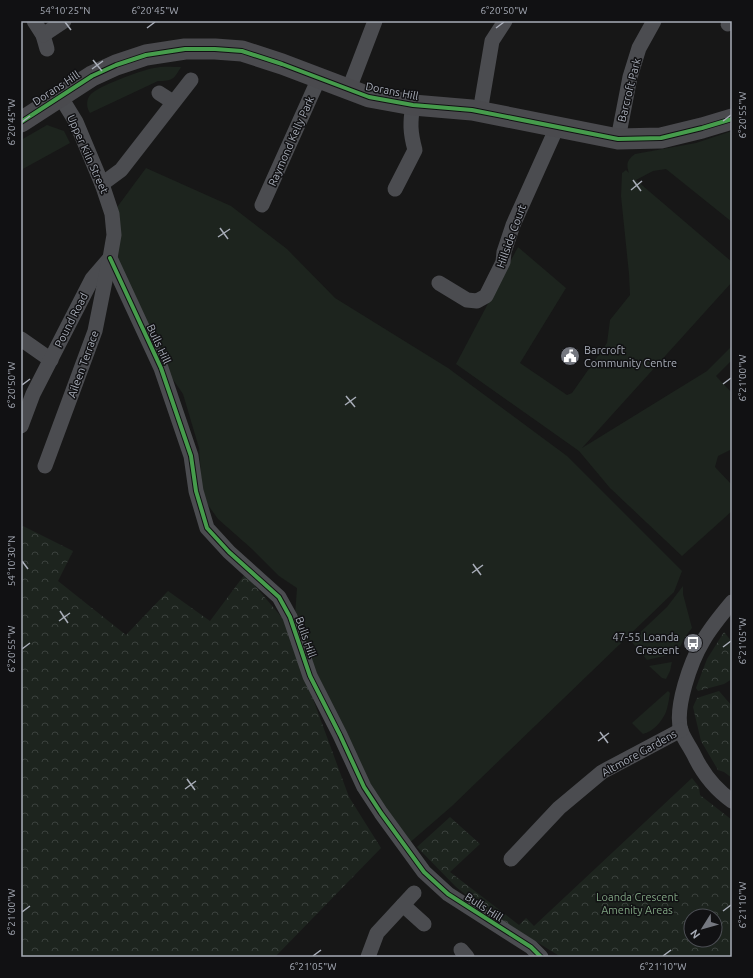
<svg xmlns="http://www.w3.org/2000/svg" width="753" height="978" viewBox="0 0 753 978" font-family="Ubuntu,sans-serif">
<style>
.grass{fill:#1d241e}
.forest{fill:url(#forest-crowns);fill-rule:evenodd}
.lines{fill:none;stroke-linecap:round;stroke-linejoin:round}
.street{stroke:#4b4c50;stroke-width:15}
.secondary{stroke:#4a4a4e;stroke-width:21}
.cycleway-casing{stroke:#111113;stroke-width:6}
.cycleway{stroke:#469c4c;stroke-width:4}
.ticks{fill:none;stroke:#a8adb8;stroke-width:1.5}
.labels{text-anchor:middle;dominant-baseline:central;stroke-width:3;stroke-linejoin:round;paint-order:stroke}
.street-label{font-size:11px;fill:#a8adb8;stroke:#111113}
.poi-label{font-size:11px;fill:#a8adb8;stroke:#111113;text-anchor:start}
.park-label{font-size:11px;fill:#7fa381;stroke:#111113}
.neatline{fill:none;stroke:#a8adb8;stroke-width:1.5}
.ticks-label{font-size:10px;text-anchor:middle;fill:#a8adb8}
</style>
<defs>
<pattern id="forest-crowns" width="20" height="18" patternUnits="userSpaceOnUse"><rect width="20" height="18" fill="#1d241e"/><path d="M2 6a3 3 0 1 1 6 0M12 15a3 3 0 1 1 6 0" fill="none" stroke="#3b413d"/></pattern>
</defs>
<rect width="100%" height="100%" fill="#171717"/>
<!-- grass -->
<g class="grass">
<path d="M 181,67 C 174,79 173,81 158,81 L 90,113 C 86,107 86,99 91,94 C 99,86 142,70 154,68 C 162,66 173,67 181,67 Z"/>
<path d="M 47,125 L 64,131 L 70,143 L 21,170 L 21,140 Z"/>
<path d="M 732,131 L 732,222 L 666,169 L 653,171 L 636,180 L 732,262 L 732,282 L 582,448 L 707,371 L 732,346 L 732,360 L 716,376 L 732,393 L 732,449 L 718,456 L 715,467 L 732,485 L 732,511 L 682,556 L 610,488 L 579,451 L 456,364 L 518,247 L 566,288 L 520,363 L 567,395 L 572,393 L 607,343 L 610,320 L 630,295 L 629,274 L 621,196 L 622,173 L 626,170 L 629,173 C 626,164 627,160 635,154 L 696,143 Z"/>
<path d="M 146,168 L 231,206 L 287,249 L 335,298 L 448,368 L 567,456 L 682,571 L 674,592 L 452,806 L 407,845 L 381,813 L 315,673 L 295,615 L 297,588 L 279,576 L 252,549 L 218,519 L 208,505 L 202,488 L 199,448 L 183,394 L 165,368 L 153,332 L 129,300 L 116,271 L 112,214 Z"/>
<path d="M 683,586 L 683,594 L 692,628 L 685,637 L 677,653 L 647,660 L 631,641 L 667,607 Z"/>
<path d="M 672,662 L 670,671 L 666,679 L 662,678 L 649,666 Z"/>
<path d="M 668,691 L 670,693 C 669,699 668,706 666,712 C 662,721 653,732 643,734 L 632,723 Z"/>
</g>
<!-- forest -->
<g class="forest">
<path d="M 23,526 L 73,551 L 58,581 L 126,635 L 168,591 L 210,621 L 245,574 L 284,620 L 349,797 L 381,848 L 275,957 L 21,957 L 21,529 Z"/>
<path d="M 724,632 L 732,642 L 732,679 L 724,684 L 698,691 L 696,688 L 707,659 Z"/>
<path d="M 719,691 L 732,706 L 732,778 L 724,772 L 718,770 L 701,741 L 693,707 L 697,698 Z"/>
<path d="M 692,778 L 699,787 L 700,795 L 732,820 L 732,957 L 561,957 L 485,910 L 456,887 L 417,847 L 450,817 L 480,844 L 450,872 L 519,925 L 526,918 L 534,926 ZM 691,916 L 715,916 L 715,940 L 691,940 Z"/>
</g>
<g class="lines">
<!-- street -->
<g class="street">
<path d="M 34,21 L 43,35 L 47,49"/>
<path d="M 728,24 L 730,21"/>
<path d="M 43,35 L 64,21"/>
<path d="M 349,89 L 375,21"/>
<path d="M 159,93 L 173,102"/>
<path d="M 480,112 L 492,41 L 505,21"/>
<path d="M 618,139 L 630,77 L 639,48 L 654,21"/>
<path d="M 102,184 L 121,170 L 191,80"/>
<path d="M 395,189 L 415,150 C 410,132 410,122 413,105"/>
<path d="M 262,205 L 319,78"/>
<path d="M 110,258 L 161,368 L 191,456 L 196,491 L 207,528 L 229,552 L 279,597 L 290,617 L 310,676 L 340,735 L 364,787 L 381,813 L 424,872 L 448,894 L 531,947 L 541,957"/>
<path d="M 439,283 L 467,300 L 477,301 L 486,296 L 503,262 L 504,252 L 513,225 L 557,127"/>
<path d="M 21,339 L 51,360"/>
<path d="M 21,426 L 33,394 L 92,279 L 110,258 L 114,235 L 112,214 L 102,184 L 76,122 L 60,96"/>
<path d="M 45,466 L 95,331 L 109,261"/>
<path d="M 732,602 C 722,614 711,627 703,641 C 691,661 674,708 681,731 C 684,739 690,747 694,755 C 703,774 715,789 732,801"/>
<path d="M 511,859 L 559,808 L 602,772 L 681,730"/>
<path d="M 403,905 L 424,924"/>
<path d="M 461,950 L 467,957"/>
<path d="M 368,957 L 377,933 L 414,893"/>
</g>
<!-- secondary -->
<path class="secondary" d="M 21,122 L 92,76 L 116,65 L 146,55 L 185,49 L 215,49 L 242,51 L 282,64 L 369,97 L 413,105 L 472,110 L 618,139 L 661,138 L 702,128 L 732,119"/>
<!-- cycleway casing -->
<g class="cycleway-casing">
<g id="cycleway">
<path d="M 21,122 L 92,76 L 116,65 L 146,55 L 185,49 L 215,49 L 242,51 L 282,64 L 369,97 L 413,105 L 472,110 L 618,139 L 661,138 L 702,128 L 732,119"/>
<path d="M 110,258 L 161,368 L 191,456 L 196,491 L 207,528 L 229,552 L 279,597 L 290,617 L 310,676 L 340,735 L 364,787 L 381,813 L 424,872 L 448,894 L 531,947 L 541,957"/>
</g>
</g>
<!-- cycleway -->
<use href="#cycleway" class="cycleway"/>
</g>
<!-- ticks -->
<path class="ticks" d="M 65,22 L 71,30M 147,28 L 155,22M 496,28 L 504,22M 93,60 L 102,71M 92,69 L 103,61M 723,121 L 731,115M 22,122 L 30,116M 633,180 L 641,191M 631,190 L 642,181M 220,228 L 228,239M 218,237 L 230,229M 723,384 L 731,378M 22,385 L 30,379M 346,396 L 355,407M 345,405 L 356,397M 22,561 L 28,569M 473,564 L 481,575M 472,573 L 483,565M 60,611 L 68,623M 59,621 L 70,613M 723,647 L 731,641M 22,649 L 30,643M 600,732 L 608,743M 598,741 L 609,733M 187,779 L 195,790M 185,789 L 196,781M 723,911 L 731,905M 22,912 L 30,906M 313,956 L 321,950M 663,956 L 671,950"/>
<!-- icons -->
<defs>
<g id="civic-disc" transform="scale(1)"><circle r="9.5" fill="#757880" stroke="#111113"/><path d="M-.6-6.5H3V-4.5H.6V-3L4-1V1h2V6H-6V1h2V-1L-.6-3ZM-1.2 2.5V6h2.4V2.5Z" fill="#fff"/></g>
<g id="bus-disc" transform="scale(1)"><circle r="9.5" fill="#757880" stroke="#111113"/><path d="M-5-6H5V4H4V6H2V4H-2V6H-4V4H-5ZM-3.5-4V0h7V-4ZM-3.5 1.2v1.5H-2V1.2ZM2 1.2v1.5H3.5V1.2Z" fill="#fff"/></g>
</defs>
<g fill-rule="evenodd">
<use href="#civic-disc" x="570" y="356"/>
<use href="#bus-disc" x="693" y="643"/>
</g>
<g class="labels">
<!-- street labels -->
<g class="street-label">
<text transform="translate(56 88) rotate(-33)">Dorans Hill</text>
<text transform="translate(629 90) rotate(-76)">Barcroft Park</text>
<text transform="translate(392 91) rotate(11)">Dorans Hill</text>
<text transform="translate(291 141) rotate(-66)">Raymond Kelly Park</text>
<text transform="translate(88 154) rotate(66)">Upper Kiln Street</text>
<text transform="translate(511 236) rotate(-70)">Hillside Court</text>
<text transform="translate(71 320) rotate(-63)">Pound Road</text>
<text transform="translate(159 344) rotate(65)">Bulls Hill</text>
<text transform="translate(83 364) rotate(-70)">Aileen Terrace</text>
<text transform="translate(306 637) rotate(71)">Bulls Hill</text>
<text transform="translate(639 753) rotate(-29)">Altmore Gardens</text>
<text transform="translate(484 907) rotate(33)">Bulls Hill</text>
</g>
<!-- poi labels -->
<g class="poi-label">
<text x="584" y="350">Barcroft<tspan x="584" dy="13">Community Centre</tspan></text>
<text x="679" y="637" text-anchor="end">47-55 Loanda<tspan x="679" dy="13">Crescent</tspan></text>
</g>
<!-- park labels -->
<g class="park-label">
<text x="637" y="897">Loanda Crescent<tspan x="637" dy="13">Amenity Areas</tspan></text>
</g>
</g>
<!-- border -->
<rect width="753" height="978" fill="none" stroke="#111113" stroke-width="44"/>
<!-- north arrow -->
<g transform="translate(703 928) rotate(233)"><circle r="19" fill="#111113" stroke="#4d4f55"/>
<path d="M0-3L7 15L0 10L-7 15Z" fill="#757880"/>
<text y="-6" font-size="11" font-weight="bold" text-anchor="middle" fill="#a8adb8">N</text>
</g>
<rect x="22" y="22" width="709" height="934" class="neatline"/>
<g class="ticks-label">
<text x="65" y="14">54°10'25"N</text>
<text x="155" y="14">6°20'45"W</text>
<text x="504" y="14">6°20'50"W</text>
<text transform="translate(742 115) rotate(-90)" y="4">6°20'55"W</text>
<text transform="translate(11 122) rotate(-90)" y="4">6°20'45"W</text>
<text transform="translate(742 378) rotate(-90)" y="4">6°21'00"W</text>
<text transform="translate(11 385) rotate(-90)" y="4">6°20'50"W</text>
<text transform="translate(11 561) rotate(-90)" y="4">54°10'30"N</text>
<text transform="translate(742 641) rotate(-90)" y="4">6°21'05"W</text>
<text transform="translate(11 649) rotate(-90)" y="4">6°20'55"W</text>
<text transform="translate(742 905) rotate(-90)" y="4">6°21'10"W</text>
<text transform="translate(11 912) rotate(-90)" y="4">6°21'00"W</text>
<text x="313" y="970">6°21'05"W</text>
<text x="663" y="970">6°21'10"W</text>
</g>
</svg>
